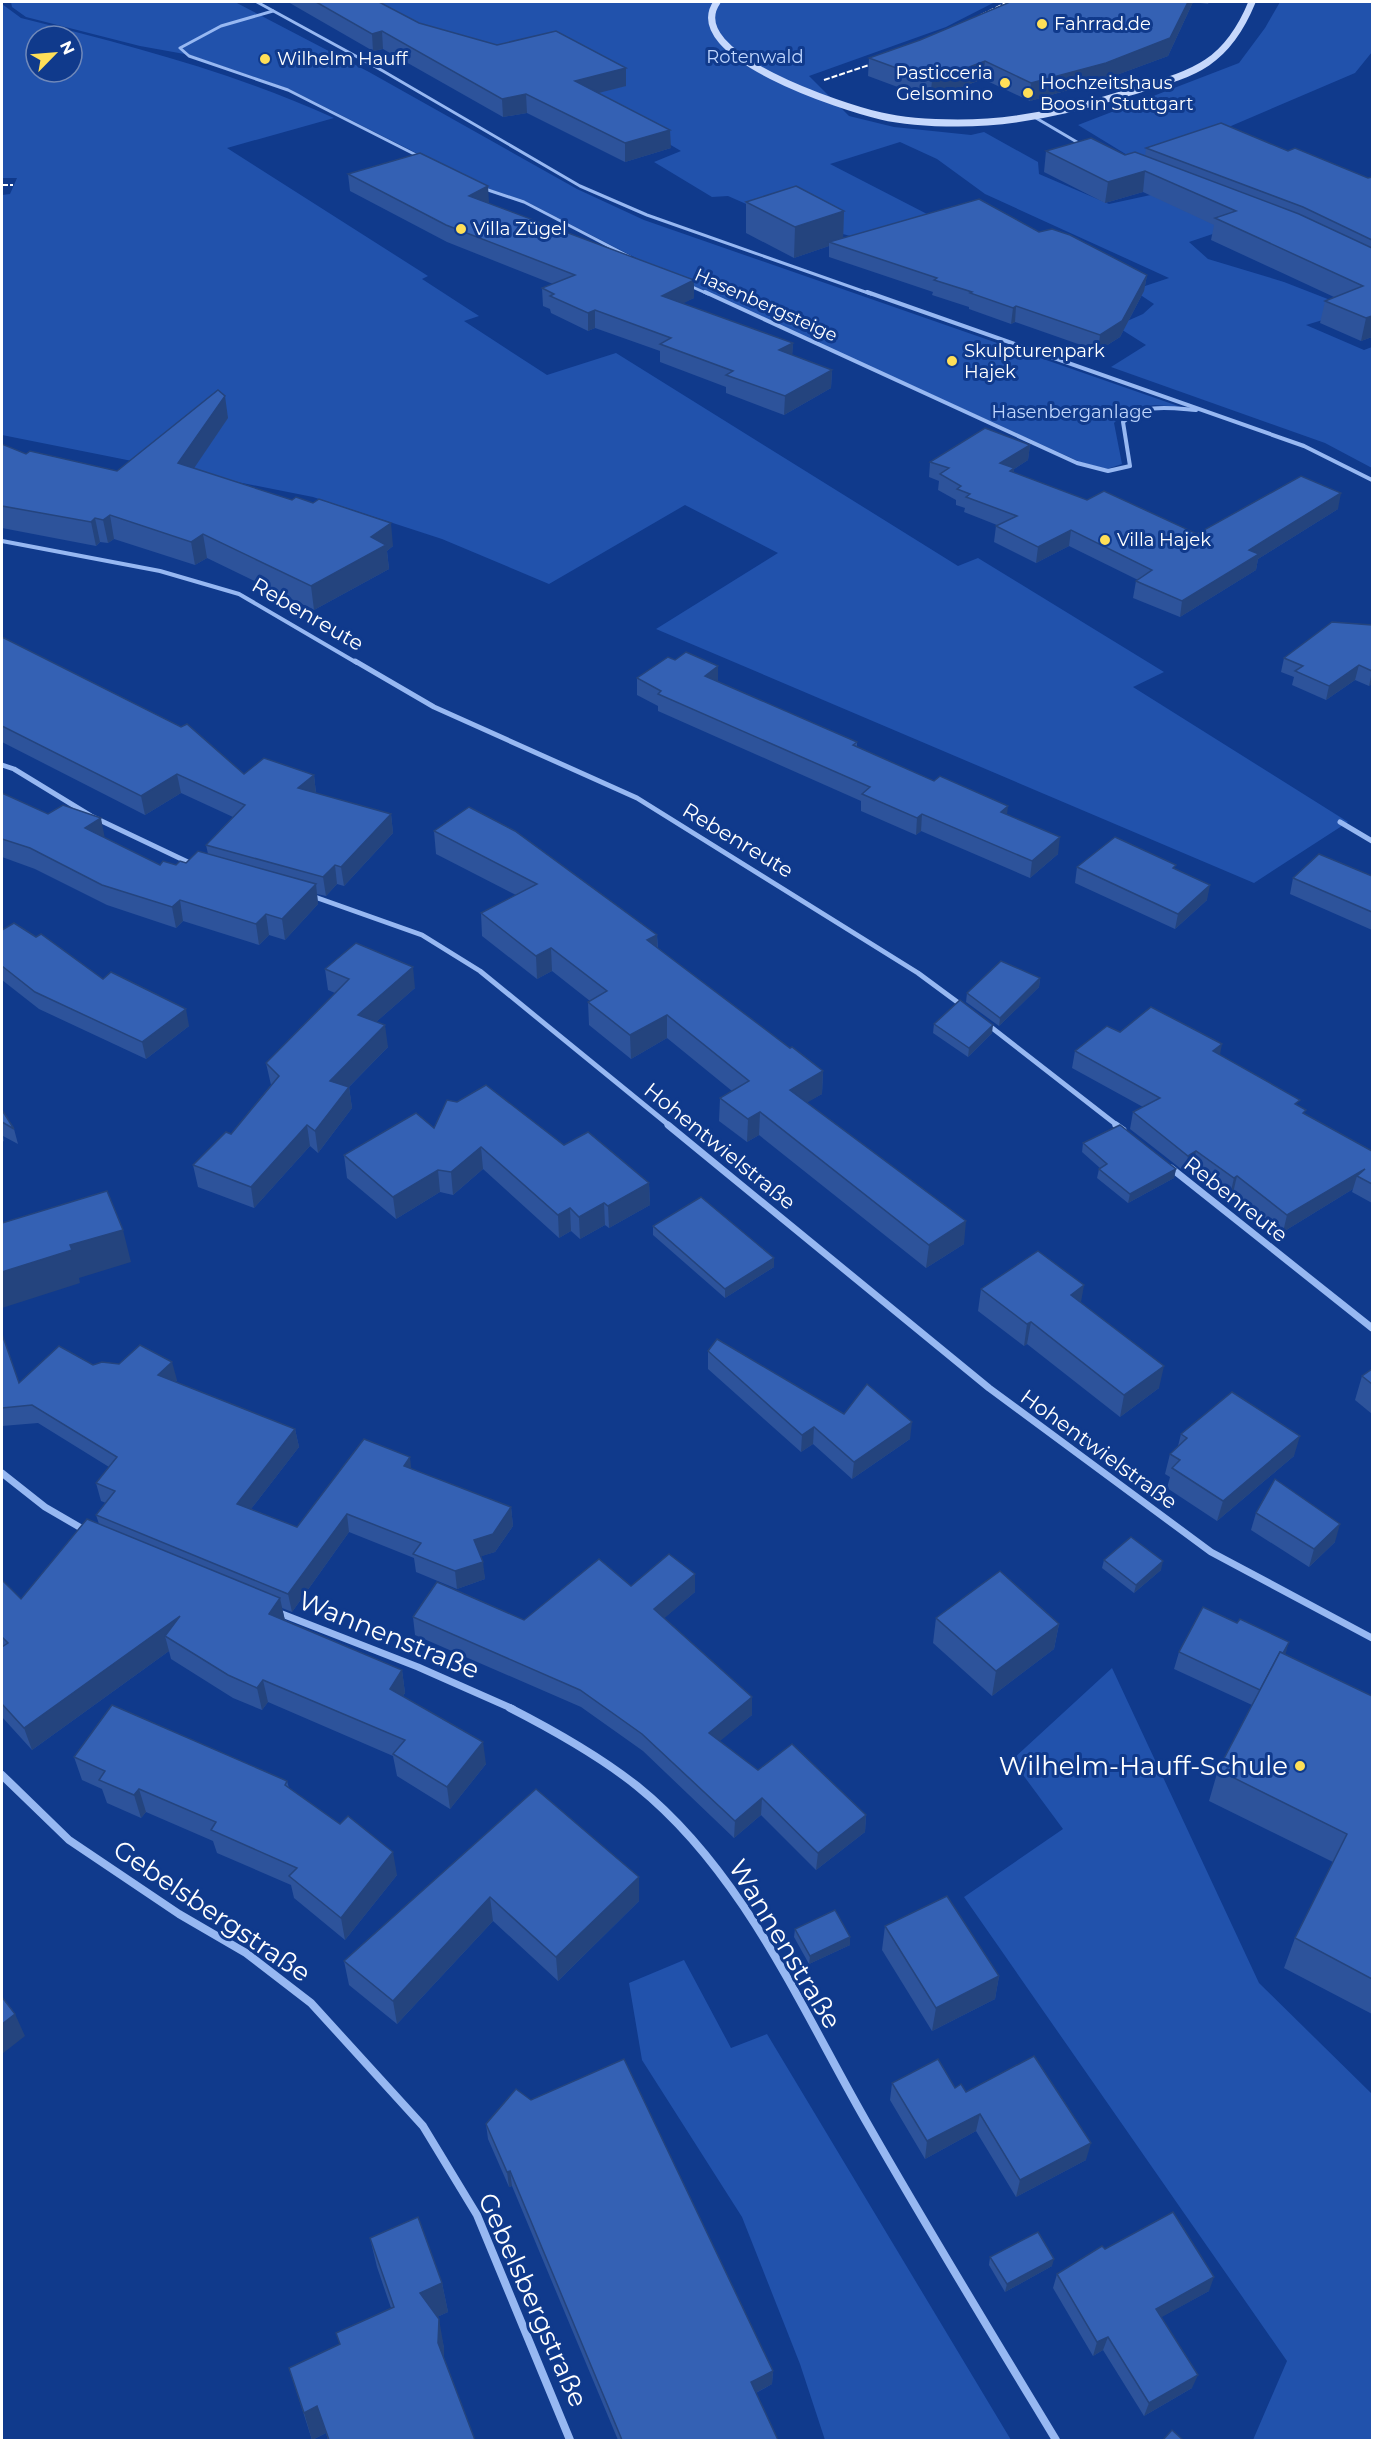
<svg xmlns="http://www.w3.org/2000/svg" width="1374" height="2442" viewBox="0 0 1374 2442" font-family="Montserrat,sans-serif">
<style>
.green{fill:#2152ac;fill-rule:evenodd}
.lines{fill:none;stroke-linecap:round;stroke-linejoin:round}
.minor-far4{stroke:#97b8f2;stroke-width:3}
.minor-far3{stroke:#97b8f2;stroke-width:4}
.minor-far2{stroke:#97b8f2;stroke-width:5}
.minor-far1{stroke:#97b8f2;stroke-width:7}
.minor{stroke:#97b8f2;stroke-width:8}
.secondary{stroke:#c6d8fc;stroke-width:7}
.rail{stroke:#fff;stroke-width:2;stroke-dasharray:6 2;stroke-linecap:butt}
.wall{fill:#2d539b}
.shaded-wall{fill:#24447e}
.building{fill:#3461b4;stroke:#24447e;stroke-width:1.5}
.poi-dot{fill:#ffdf58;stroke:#103a8c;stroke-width:2}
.labels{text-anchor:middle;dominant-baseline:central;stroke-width:6;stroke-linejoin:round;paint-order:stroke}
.far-poi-label{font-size:18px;fill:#fff;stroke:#103a8c;text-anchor:start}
.far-park-label{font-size:18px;fill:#bed5fd;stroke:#103a8c}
.far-street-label{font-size:18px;fill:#fff;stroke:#103a8c}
.street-label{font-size:21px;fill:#fff;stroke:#103a8c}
.near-street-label{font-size:26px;fill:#fff;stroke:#103a8c}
.near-poi-label{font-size:26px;fill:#fff;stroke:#103a8c;text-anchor:end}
</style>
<rect width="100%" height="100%" fill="#103a8c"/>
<!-- green -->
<g class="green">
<path d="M 11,2 L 235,2 L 369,72 L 577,189 L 644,220 L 1181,407 L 1155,405 L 1127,409 L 1114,423 L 1122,464 L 1107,469 L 1080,462 L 671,276 L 523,200 L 486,188 L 289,89 L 190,55 L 140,46 L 26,17 L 12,7 Z"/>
<path d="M 370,2 L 995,2 L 946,27 L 809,76 L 849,116 L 894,127 L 971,135 L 984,132 L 1038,162 L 1039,174 L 1109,204 L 1169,191 L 1251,221 L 1189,242 L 1208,259 L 1284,282 L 1356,310 L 1306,325 L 1364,350 L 1372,347 L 1372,468 L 1325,443 L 1111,367 L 1146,345 L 1116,326 L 1143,314 L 1154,304 L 1133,290 L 1169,278 L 985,194 L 937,159 L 900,142 L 830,164 L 929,215 L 944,263 L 843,234 L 787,211 L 769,214 L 728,196 L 712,197 L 654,162 L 681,151 L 645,130 Z"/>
<path d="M 1280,2 L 1372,2 L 1372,52 L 1355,73 L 1142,164 L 1078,125 L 1239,63 L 1265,28 Z"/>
<path d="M 2,4 L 21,18 C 128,45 233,72 334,118 L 227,148 L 428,276 L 422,279 L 479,316 L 464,321 L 547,375 L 616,353 L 958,566 L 978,558 L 1164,672 L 1133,687 L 1348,822 L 1254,883 L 656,629 L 778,553 L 685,505 L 549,584 L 442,539 L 313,497 L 2,435 L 2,195 L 10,194 L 17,178 L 2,178 ZM 36,36 L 72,36 L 72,72 L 36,72 Z"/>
<path d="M 1112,1668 L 1259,1983 L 1372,2094 L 1372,2440 L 1253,2440 L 1287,2361 L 964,1897 L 1063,1829 L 1012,1760 Z"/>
<path d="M 684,1960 L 731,2048 L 767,2034 L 1011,2440 L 825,2440 L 800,2364 L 742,2217 L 642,2060 L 629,1983 Z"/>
</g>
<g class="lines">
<!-- minor-far4 -->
<g class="minor-far4">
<path d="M 257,2 L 383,71 L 580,186 L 647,215 L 871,294"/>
<path d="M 273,11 L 221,26 L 180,48 L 189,56 L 288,90 L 422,158"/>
<path d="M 1036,118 L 1082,145"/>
<path d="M 482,188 L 524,202 L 630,257"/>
<path d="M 688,285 L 708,294"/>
</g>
<!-- minor-far3 -->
<g class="minor-far3">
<path d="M 705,292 L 1077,463 L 1108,471 L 1130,466 L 1123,422 C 1144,403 1170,408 1196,410"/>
<path d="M 867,292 L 1304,446 L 1372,480"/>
<path d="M 2,541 L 160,571 L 239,594 L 357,663"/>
</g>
<!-- minor-far2 -->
<g class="minor-far2">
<path d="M 355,661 L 434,707 L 637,798 L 918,973 L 964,1007"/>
<path d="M 2,765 L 14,769 L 91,816 L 192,864"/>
<path d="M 1340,822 L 1372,841"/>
<path d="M 312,896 L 422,935 L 480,971 L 670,1126"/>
<path d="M 987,1024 L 1118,1126"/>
</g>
<!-- minor-far1 -->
<g class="minor-far1">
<path d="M 668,1125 L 989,1388 L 1211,1552 L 1372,1638"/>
<path d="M 1116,1125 L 1123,1130"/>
<path d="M 1171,1168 L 1372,1328"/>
<path d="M 2,1473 L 45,1507 L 88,1532"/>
<path d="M 277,1612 L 418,1667 L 513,1709"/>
</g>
<!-- minor -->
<g class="minor">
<path d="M 510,1708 C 555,1731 598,1755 637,1786 C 745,1873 802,2011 870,2128 C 930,2233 993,2336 1056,2440"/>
<path d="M 2,1775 L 69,1840 L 179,1914 L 246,1953 L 311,2003 L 423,2126 L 477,2215 L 570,2440"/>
</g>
<!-- secondary -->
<path class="secondary" d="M 717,2 C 680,55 845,108 881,116 C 906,122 932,123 958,123 C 1016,123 1071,111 1127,93 C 1190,74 1225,68 1252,2"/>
<!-- rail -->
<g class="rail">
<path d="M 981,15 L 1008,2"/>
<path d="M 824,80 L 884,60"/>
<path d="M 2,185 L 13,185"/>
</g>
</g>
<!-- wall -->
<g class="wall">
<path d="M 288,2 L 379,2 L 419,23 L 626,86 L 598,93 L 671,148 L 625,162 L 527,113 L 503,117 L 383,49 L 373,51 Z"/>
<path d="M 1007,3 L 1007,2 L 1209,2 L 1208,4 L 1193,2 L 1168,56 L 1103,80 L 1030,101 L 983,79 L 930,99 L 868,76 L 869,58 L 920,40 Z"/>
<path d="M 1146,148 L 1288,151 L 1368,178 L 1372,177 L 1372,337 L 1361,341 L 1320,323 L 1325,301 L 1334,297 L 1211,240 L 1214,225 L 1143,192 L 1105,203 L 1044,172 L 1046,151 L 1145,156 Z"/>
<path d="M 348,174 L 489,202 L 488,203 L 694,298 L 682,303 L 793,343 L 792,355 L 832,370 L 831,388 L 784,415 L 726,393 L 726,387 L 660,362 L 660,351 L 595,328 L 588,331 L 551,313 L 550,309 L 543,306 L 542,288 L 553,284 L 447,242 L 350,191 Z"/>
<path d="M 746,202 L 844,211 L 843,238 L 1039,232 L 1147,275 L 1144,291 L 1120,337 L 1098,351 L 1015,322 L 1011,324 L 969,309 L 969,307 L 932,295 L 933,292 L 829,257 L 829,246 L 794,258 L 746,233 Z"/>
<path d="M 228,418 L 194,468 L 393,546 L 387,551 L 389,569 L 314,610 L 207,558 L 195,565 L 114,539 L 108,543 L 100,542 L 96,546 L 2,528 L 2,444 L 26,454 L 117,471 Z"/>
<path d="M 1030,445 L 1028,460 L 1014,469 L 1014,473 L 1087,500 L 1197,534 L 1338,509 L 1258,559 L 1256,570 L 1180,617 L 1133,598 L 1136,581 L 1138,580 L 1069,546 L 1036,563 L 994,542 L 996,526 L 997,525 L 964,512 L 965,508 L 956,505 L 956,500 L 938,490 L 939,481 L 929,477 L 930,462 Z"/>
<path d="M 1372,625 L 1372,684 L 1369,686 L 1355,680 L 1326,700 L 1292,685 L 1294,677 L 1281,672 L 1284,658 Z"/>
<path d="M 2,637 L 244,774 L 314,775 L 316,793 L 391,814 L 393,833 L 344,886 L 337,884 L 326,896 L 317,894 L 318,904 L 285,940 L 269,935 L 259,945 L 183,921 L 176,928 L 107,905 L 35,869 L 2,857 L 2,793 L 48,814 L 105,838 L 160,865 L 176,865 L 186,863 L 208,854 L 206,845 L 233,817 L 181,793 L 145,815 L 2,742 Z"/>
<path d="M 675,660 L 718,666 L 718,682 L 857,742 L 857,747 L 1007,814 L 1058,854 L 1030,878 L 921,831 L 916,835 L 861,811 L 861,801 L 658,711 L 658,706 L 637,695 L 637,678 Z"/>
<path d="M 434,831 L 657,935 L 658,948 L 790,1048 L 823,1071 L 822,1094 L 807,1102 L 964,1244 L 926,1268 L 759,1135 L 747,1142 L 719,1121 L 720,1098 L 732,1091 L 667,1038 L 631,1059 L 589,1025 L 588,1002 L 590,1001 L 552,971 L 537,979 L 482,936 L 481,913 L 516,895 L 436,854 Z"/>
<path d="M 1077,867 L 1175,869 L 1207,900 L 1175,929 L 1075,883 Z"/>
<path d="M 1372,876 L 1372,930 L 1290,894 L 1293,878 Z"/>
<path d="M 2,930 L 103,979 L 189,1026 L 146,1059 L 39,1009 L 2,980 Z"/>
<path d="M 325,969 L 415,988 L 376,1022 L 388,1047 L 349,1087 L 352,1108 L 318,1153 L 310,1146 L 254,1208 L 198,1187 L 193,1165 L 231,1134 L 271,1085 L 266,1063 L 335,993 L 328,990 Z"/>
<path d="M 1040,978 L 1039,987 L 999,1026 L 966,1002 L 967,993 Z"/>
<path d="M 934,1024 L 992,1033 L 968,1057 L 933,1033 Z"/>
<path d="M 1120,1032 L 1220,1055 L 1299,1106 L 1305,1114 L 1372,1151 L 1372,1203 L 1352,1192 L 1353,1189 L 1283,1232 L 1233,1193 L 1230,1195 L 1193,1168 L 1185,1172 L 1130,1129 L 1133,1112 L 1143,1107 L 1072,1068 L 1075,1051 Z"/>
<path d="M 2,1110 L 14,1129 L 18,1144 L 3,1136 L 4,1141 L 2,1142 Z"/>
<path d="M 434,1128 L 564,1145 L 649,1183 L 650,1205 L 609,1228 L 605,1225 L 580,1239 L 571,1231 L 559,1238 L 483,1169 L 453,1195 L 440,1192 L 396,1219 L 347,1178 L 344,1155 Z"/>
<path d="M 1083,1143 L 1176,1169 L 1174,1178 L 1128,1203 L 1097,1178 L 1099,1169 L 1100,1168 L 1082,1152 Z"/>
<path d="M 653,1226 L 774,1267 L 725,1298 L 653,1235 Z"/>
<path d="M 981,1289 L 1081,1303 L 1159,1388 L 1120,1417 L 1027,1344 L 1024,1346 L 978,1311 Z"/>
<path d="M 2,1334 L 19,1383 L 93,1365 L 177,1380 L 175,1382 L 295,1429 L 299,1447 L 251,1509 L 297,1527 L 411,1469 L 511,1507 L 513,1526 L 495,1552 L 481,1556 L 485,1579 L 457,1589 L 416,1572 L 414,1558 L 349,1532 L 292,1612 L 282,1608 L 285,1620 L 402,1670 L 405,1693 L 403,1696 L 486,1764 L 450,1809 L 397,1776 L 393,1756 L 268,1702 L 262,1710 L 233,1698 L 171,1659 L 169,1651 L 32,1750 L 2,1717 L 2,1582 L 21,1599 L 99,1524 L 96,1515 L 106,1503 L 101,1501 L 96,1483 L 109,1467 L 38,1423 L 2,1426 Z"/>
<path d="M 708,1351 L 844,1414 L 910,1439 L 852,1479 L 813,1444 L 801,1452 L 708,1369 Z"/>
<path d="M 1372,1369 L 1372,1414 L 1355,1400 L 1362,1376 Z"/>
<path d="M 1181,1434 L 1294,1456 L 1217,1521 L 1167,1488 L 1170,1477 L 1165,1474 L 1170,1454 L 1178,1446 Z"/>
<path d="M 1256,1513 L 1335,1542 L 1309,1567 L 1251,1530 Z"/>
<path d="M 1104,1560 L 1161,1570 L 1134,1593 L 1102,1568 Z"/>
<path d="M 631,1586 L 695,1592 L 664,1618 L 752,1697 L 752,1715 L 719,1741 L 758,1770 L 866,1815 L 865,1832 L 816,1870 L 761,1815 L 734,1838 L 643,1751 L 581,1707 L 415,1635 L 413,1617 L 524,1620 Z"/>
<path d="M 936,1618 L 1059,1624 L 1054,1649 L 992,1696 L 933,1643 Z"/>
<path d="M 1179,1652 L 1285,1655 L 1372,1696 L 1372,2014 L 1284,1968 L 1295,1938 L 1333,1862 L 1209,1801 L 1218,1770 L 1252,1705 L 1174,1669 Z"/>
<path d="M 74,1757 L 287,1781 L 289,1788 L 397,1875 L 345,1940 L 294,1898 L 291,1885 L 217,1853 L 213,1841 L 146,1812 L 141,1818 L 107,1803 L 102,1789 L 82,1780 Z"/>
<path d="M 536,1789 L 639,1901 L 558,1981 L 493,1921 L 397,2024 L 349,1985 L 344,1961 Z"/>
<path d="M 885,1926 L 999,1976 L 995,1999 L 932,2031 L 882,1950 Z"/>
<path d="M 795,1929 L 850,1937 L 850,1945 L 809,1964 L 794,1937 Z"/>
<path d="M 892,2083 L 955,2088 L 966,2092 L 1086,2160 L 1016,2197 L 976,2131 L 925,2159 L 890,2100 Z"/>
<path d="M 486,2124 L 773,2371 L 772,2384 L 756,2393 L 778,2440 L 618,2440 L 512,2186 L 509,2187 L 488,2139 Z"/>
<path d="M 370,2238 L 442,2283 L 448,2312 L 437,2317 L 444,2348 L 444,2358 L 475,2440 L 328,2440 L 326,2433 L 312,2440 L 289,2368 L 340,2345 L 336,2333 L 391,2308 L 377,2267 Z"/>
<path d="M 1105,2249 L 1209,2291 L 1161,2317 L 1192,2388 L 1144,2416 L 1103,2350 L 1093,2356 L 1053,2288 L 1057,2274 Z"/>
<path d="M 990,2257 L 1052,2266 L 1005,2292 L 989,2265 Z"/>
</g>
<!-- shaded-wall -->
<g class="shaded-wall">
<path d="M 1188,2 L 1193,2 L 1168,56 L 1103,80 L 1030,101 L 1031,83 Z"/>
<path d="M 382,31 L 383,49 L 373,51 L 372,34 Z"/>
<path d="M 985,61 L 983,79 L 930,99 L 932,81 Z"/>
<path d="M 626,68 L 626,86 L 575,99 L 575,81 Z"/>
<path d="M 526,94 L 527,113 L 503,117 L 502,99 Z"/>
<path d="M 670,130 L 671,148 L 625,162 L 625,143 Z"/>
<path d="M 1145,171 L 1143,192 L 1105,203 L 1108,182 Z"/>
<path d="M 488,186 L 489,202 L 470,213 L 469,196 Z"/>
<path d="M 844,211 L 843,242 L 829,242 L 829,246 L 794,258 L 795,227 Z"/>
<path d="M 1147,275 L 1144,291 L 1120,337 L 1098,351 L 1100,335 Z"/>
<path d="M 694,280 L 694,298 L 662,314 L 662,296 Z"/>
<path d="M 1016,306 L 1015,322 L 1011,324 L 1013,308 Z"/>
<path d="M 595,310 L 595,328 L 588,331 L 588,313 Z"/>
<path d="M 1372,316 L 1372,337 L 1361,341 L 1366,318 Z"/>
<path d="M 793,343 L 792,361 L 779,350 Z"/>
<path d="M 832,370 L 831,388 L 784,415 L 785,396 Z"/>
<path d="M 225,396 L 228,418 L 182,486 L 178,463 Z"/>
<path d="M 1030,445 L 1028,460 L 1014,469 L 1013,484 L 1000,463 Z"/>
<path d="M 1341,493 L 1338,509 L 1258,559 L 1256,570 L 1180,617 L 1182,601 L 1249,550 Z"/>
<path d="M 110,515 L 114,539 L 108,543 L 103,520 Z"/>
<path d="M 95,518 L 100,542 L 96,546 L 91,522 Z"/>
<path d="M 391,523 L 393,546 L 387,551 L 389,569 L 314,610 L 311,586 L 371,537 Z"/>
<path d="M 1071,530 L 1069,546 L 1036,563 L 1038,547 Z"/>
<path d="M 203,534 L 207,558 L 195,565 L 191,542 Z"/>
<path d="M 1359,665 L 1355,680 L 1326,700 L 1329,686 Z"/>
<path d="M 718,666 L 718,683 L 705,676 Z"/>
<path d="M 1372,672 L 1372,684 L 1369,686 Z"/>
<path d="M 177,774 L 181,793 L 145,815 L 141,796 Z"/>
<path d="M 314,775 L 316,794 L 298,788 Z"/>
<path d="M 1008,806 L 1006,823 L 1001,812 Z"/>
<path d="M 391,814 L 393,833 L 344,886 L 341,867 Z"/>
<path d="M 922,814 L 921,831 L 916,835 L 917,818 Z"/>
<path d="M 101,818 L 105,839 L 85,828 Z"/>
<path d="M 1060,837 L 1058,854 L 1030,878 L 1032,861 Z"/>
<path d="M 335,865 L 337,884 L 326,896 L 323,877 Z"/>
<path d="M 316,884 L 318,904 L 285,940 L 282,919 Z"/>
<path d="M 1210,885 L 1207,900 L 1175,929 L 1178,914 Z"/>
<path d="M 180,900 L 183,921 L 176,928 L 172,907 Z"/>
<path d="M 266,914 L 269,935 L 259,945 L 256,924 Z"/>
<path d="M 657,935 L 658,958 L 647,940 Z"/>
<path d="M 551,948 L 552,971 L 537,979 L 536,956 Z"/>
<path d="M 413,967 L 415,988 L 360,1036 L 358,1015 Z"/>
<path d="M 1040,978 L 1039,987 L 999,1026 L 1000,1018 Z"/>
<path d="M 186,1009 L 189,1026 L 146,1059 L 142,1042 Z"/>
<path d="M 667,1015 L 667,1038 L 631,1059 L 630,1035 Z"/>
<path d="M 385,1025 L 388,1047 L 333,1103 L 330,1081 Z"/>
<path d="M 993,1025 L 992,1033 L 968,1057 L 969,1048 Z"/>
<path d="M 1222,1044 L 1219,1060 L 1213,1051 Z"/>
<path d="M 823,1071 L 822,1094 L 789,1113 L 790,1090 Z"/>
<path d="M 349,1087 L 352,1108 L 318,1153 L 315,1131 Z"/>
<path d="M 760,1112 L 759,1135 L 747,1142 L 748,1119 Z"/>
<path d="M 307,1125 L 310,1146 L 254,1208 L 251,1187 Z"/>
<path d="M 481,1147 L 483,1169 L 453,1195 L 451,1172 Z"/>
<path d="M 1196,1151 L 1193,1168 L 1185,1172 L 1188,1156 Z"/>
<path d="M 1176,1169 L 1174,1178 L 1128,1203 L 1130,1194 Z"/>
<path d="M 1365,1169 L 1357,1176 L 1353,1189 L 1283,1232 L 1287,1215 Z"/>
<path d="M 438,1170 L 440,1192 L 396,1219 L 393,1197 Z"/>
<path d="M 1237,1176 L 1233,1193 L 1230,1195 L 1234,1178 Z"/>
<path d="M 649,1183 L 650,1205 L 609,1228 L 608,1206 Z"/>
<path d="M 604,1203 L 605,1225 L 580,1239 L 579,1217 Z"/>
<path d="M 570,1208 L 571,1231 L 559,1238 L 558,1215 Z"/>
<path d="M 966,1221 L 964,1244 L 926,1268 L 929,1245 Z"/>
<path d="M 123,1230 L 131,1262 L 79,1278 L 80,1283 L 2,1308 L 2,1272 L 70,1245 Z"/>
<path d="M 774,1258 L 774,1267 L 725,1298 L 725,1289 Z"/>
<path d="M 1084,1285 L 1080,1308 L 1071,1295 Z"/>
<path d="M 1031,1322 L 1027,1344 L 1024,1346 L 1027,1324 Z"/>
<path d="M 172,1362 L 177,1380 L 163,1393 L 158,1375 Z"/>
<path d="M 1164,1366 L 1159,1388 L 1120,1417 L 1124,1395 Z"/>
<path d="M 912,1422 L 910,1439 L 852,1479 L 854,1462 Z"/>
<path d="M 814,1427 L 813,1444 L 801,1452 L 802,1435 Z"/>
<path d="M 295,1429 L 299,1447 L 241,1522 L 237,1504 Z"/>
<path d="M 1300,1436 L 1294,1456 L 1217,1521 L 1223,1501 Z"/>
<path d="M 410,1457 L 412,1475 L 404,1466 Z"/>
<path d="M 511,1507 L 513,1526 L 495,1552 L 476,1558 L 474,1540 Z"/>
<path d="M 347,1514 L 349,1532 L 292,1612 L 288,1594 Z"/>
<path d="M 1340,1524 L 1335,1542 L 1309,1567 L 1314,1549 Z"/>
<path d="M 1163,1561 L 1161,1570 L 1134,1593 L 1136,1585 Z"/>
<path d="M 483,1562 L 485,1579 L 457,1589 L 455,1571 Z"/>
<path d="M 695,1574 L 695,1592 L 654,1627 L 654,1609 Z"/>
<path d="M 280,1598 L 285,1621 L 269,1614 Z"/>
<path d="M 180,1616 L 165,1636 L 169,1651 L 32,1750 L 24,1728 Z"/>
<path d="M 1059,1624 L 1054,1649 L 992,1696 L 996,1671 Z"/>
<path d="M 1289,1642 L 1284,1659 L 1262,1690 Z"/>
<path d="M 402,1670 L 405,1693 L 393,1711 L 390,1689 Z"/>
<path d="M 263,1680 L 268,1702 L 262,1710 L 257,1688 Z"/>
<path d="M 752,1697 L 752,1715 L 709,1750 L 709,1733 Z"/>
<path d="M 483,1742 L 486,1764 L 450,1809 L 447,1787 Z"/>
<path d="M 139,1789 L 146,1812 L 141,1818 L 134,1795 Z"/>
<path d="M 762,1798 L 761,1815 L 734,1838 L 735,1821 Z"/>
<path d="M 866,1815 L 865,1832 L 816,1870 L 818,1853 Z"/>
<path d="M 393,1852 L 397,1875 L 345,1940 L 341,1918 Z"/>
<path d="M 639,1877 L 639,1901 L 558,1981 L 556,1957 Z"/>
<path d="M 490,1897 L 493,1921 L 397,2024 L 393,2001 Z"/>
<path d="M 850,1937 L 850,1945 L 809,1964 L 810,1956 Z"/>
<path d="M 999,1976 L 995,1999 L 932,2031 L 936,2008 Z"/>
<path d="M 15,2014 L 25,2036 L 2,2054 L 2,2024 Z"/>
<path d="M 980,2114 L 976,2131 L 925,2159 L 927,2141 Z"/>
<path d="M 1091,2143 L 1086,2160 L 1016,2197 L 1020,2180 Z"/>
<path d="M 510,2171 L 512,2186 L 509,2187 L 507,2172 Z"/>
<path d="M 1054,2259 L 1052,2266 L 1005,2292 L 1007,2284 Z"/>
<path d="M 1214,2277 L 1209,2291 L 1151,2323 L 1156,2309 Z"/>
<path d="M 442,2283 L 448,2312 L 426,2322 L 420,2293 Z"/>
<path d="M 439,2319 L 444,2348 L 444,2371 L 438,2343 Z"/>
<path d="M 1108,2337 L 1103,2350 L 1093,2356 L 1097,2342 Z"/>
<path d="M 773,2371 L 772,2384 L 750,2396 L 751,2382 Z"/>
<path d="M 1198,2375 L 1192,2388 L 1144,2416 L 1149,2403 Z"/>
<path d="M 317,2406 L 326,2433 L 312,2440 L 304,2413 Z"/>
</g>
<!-- building -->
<g class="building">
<path d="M 316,2 L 379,2 L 419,23 L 497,45 L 556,31 L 626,68 L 575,81 L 670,130 L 625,143 L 526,94 L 502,99 L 382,31 L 372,34 Z"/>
<path d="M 1010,2 L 1188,2 L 1170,38 L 1106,63 L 1031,83 L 985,61 L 932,81 L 869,58 L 920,40 Z"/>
<path d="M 1221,123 L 1288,151 L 1295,148 L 1368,178 L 1372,177 L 1372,240 L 1303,207 L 1146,148 Z"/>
<path d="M 1091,138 L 1125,155 L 1135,152 L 1299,214 L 1372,248 L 1372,316 L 1366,318 L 1325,301 L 1363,286 L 1215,218 L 1236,211 L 1145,171 L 1108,182 L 1046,151 Z"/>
<path d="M 420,153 L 488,186 L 469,196 L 694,280 L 662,296 L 793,343 L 779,350 L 832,370 L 785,396 L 726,375 L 733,371 L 660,344 L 671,338 L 595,310 L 588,313 L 550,296 L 554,294 L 542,288 L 575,275 L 446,225 L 348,174 Z"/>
<path d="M 796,186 L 844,211 L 795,227 L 746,202 Z"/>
<path d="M 979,199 L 1039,232 L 1052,229 L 1070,235 L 1147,275 L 1122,321 L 1100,335 L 1016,306 L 1013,308 L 970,293 L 972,292 L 934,280 L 937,278 L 829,242 Z"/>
<path d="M 218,390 L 225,396 L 178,463 L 292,500 L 296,497 L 313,503 L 319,499 L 391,523 L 371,537 L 386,545 L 311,586 L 203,534 L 191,542 L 110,515 L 103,520 L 95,518 L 91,522 L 2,506 L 2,444 L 26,454 L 30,451 L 117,471 Z"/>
<path d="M 985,428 L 1030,445 L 1000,463 L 1014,468 L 1010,471 L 1087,500 L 1104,491 L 1197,534 L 1301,476 L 1341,493 L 1249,550 L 1259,554 L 1182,601 L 1136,581 L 1152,570 L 1071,530 L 1038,547 L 996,526 L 1017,516 L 966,497 L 970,494 L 957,489 L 961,486 L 940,474 L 949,468 L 930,462 Z"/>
<path d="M 1332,622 L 1372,625 L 1372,671 L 1359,665 L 1329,686 L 1295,671 L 1303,666 L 1284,658 Z"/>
<path d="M 2,637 L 181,727 L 187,724 L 244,774 L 264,758 L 314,775 L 298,788 L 391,814 L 341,867 L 335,865 L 323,877 L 206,845 L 245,805 L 177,774 L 141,796 L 2,726 Z"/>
<path d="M 686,652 L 718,666 L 705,676 L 857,742 L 853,745 L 934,781 L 940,776 L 1008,806 L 1001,812 L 1060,837 L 1032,861 L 922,814 L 917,818 L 862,794 L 870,787 L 658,694 L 661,691 L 637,678 L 668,657 L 675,660 Z"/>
<path d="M 2,793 L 48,814 L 63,805 L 101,818 L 85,828 L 160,865 L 163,861 L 176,865 L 180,861 L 186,863 L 198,851 L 316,884 L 282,919 L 266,914 L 256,924 L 180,900 L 172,907 L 102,885 L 30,848 L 2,839 Z"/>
<path d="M 469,807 L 515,831 L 657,935 L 647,940 L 790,1048 L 792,1047 L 823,1071 L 790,1090 L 966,1221 L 929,1245 L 760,1112 L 748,1119 L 720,1098 L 749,1081 L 667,1015 L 630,1035 L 588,1002 L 607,991 L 551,948 L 536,956 L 481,913 L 537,884 L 434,831 Z"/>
<path d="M 1115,837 L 1176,865 L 1173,868 L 1210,885 L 1178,914 L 1077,867 Z"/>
<path d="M 1319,854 L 1372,876 L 1372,912 L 1293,878 Z"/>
<path d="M 14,923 L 36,937 L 41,934 L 103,979 L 111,972 L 186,1009 L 142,1042 L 35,992 L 2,966 L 2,930 Z"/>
<path d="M 356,943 L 413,967 L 358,1015 L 385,1025 L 330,1081 L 349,1087 L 315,1131 L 307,1125 L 251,1187 L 193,1165 L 226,1132 L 231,1134 L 279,1076 L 266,1063 L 349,979 L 325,969 Z"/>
<path d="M 1001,961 L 1040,978 L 1000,1018 L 967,993 Z"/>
<path d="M 960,1000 L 993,1025 L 969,1048 L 934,1024 Z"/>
<path d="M 1151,1007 L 1222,1044 L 1213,1051 L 1300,1100 L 1295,1104 L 1306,1110 L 1303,1113 L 1372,1151 L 1372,1184 L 1357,1176 L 1365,1169 L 1287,1215 L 1237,1176 L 1234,1178 L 1196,1151 L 1188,1156 L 1133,1112 L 1160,1098 L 1075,1051 L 1107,1026 L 1120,1032 Z"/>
<path d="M 486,1085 L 564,1145 L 588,1132 L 649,1183 L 608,1206 L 604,1203 L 579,1217 L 570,1208 L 558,1215 L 481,1147 L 451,1172 L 438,1170 L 393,1197 L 344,1155 L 416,1113 L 434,1128 L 447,1100 L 457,1102 Z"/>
<path d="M 2,1110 L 14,1129 L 2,1122 Z"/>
<path d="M 1120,1125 L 1176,1169 L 1130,1194 L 1099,1169 L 1107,1164 L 1083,1143 Z"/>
<path d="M 107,1191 L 123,1230 L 70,1245 L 72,1250 L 2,1272 L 2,1223 Z"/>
<path d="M 701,1197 L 774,1258 L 725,1289 L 653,1226 Z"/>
<path d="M 1038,1251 L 1084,1285 L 1071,1295 L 1164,1366 L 1124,1395 L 1031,1322 L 1027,1324 L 981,1289 Z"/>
<path d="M 2,1334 L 19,1383 L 59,1346 L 93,1365 L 102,1362 L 119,1364 L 140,1345 L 172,1362 L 158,1375 L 295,1429 L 237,1504 L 297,1527 L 364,1439 L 410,1457 L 404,1466 L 511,1507 L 493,1534 L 474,1540 L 483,1562 L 455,1571 L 413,1554 L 421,1543 L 347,1514 L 288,1594 L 96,1515 L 115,1491 L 96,1483 L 117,1457 L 32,1405 L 2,1408 Z"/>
<path d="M 717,1339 L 844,1414 L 867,1384 L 912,1422 L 854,1462 L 814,1427 L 802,1435 L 708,1351 Z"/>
<path d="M 1372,1369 L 1372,1384 L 1362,1376 Z"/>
<path d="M 1232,1392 L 1300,1436 L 1223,1501 L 1172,1468 L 1180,1460 L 1170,1454 L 1187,1438 L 1181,1434 Z"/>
<path d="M 1275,1479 L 1340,1524 L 1314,1549 L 1256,1513 Z"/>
<path d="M 87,1519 L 280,1598 L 269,1614 L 402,1670 L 390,1689 L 483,1742 L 447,1787 L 393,1754 L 405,1740 L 263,1680 L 257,1688 L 228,1675 L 165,1636 L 180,1616 L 24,1728 L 2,1704 L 2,1647 L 8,1643 L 2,1637 L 2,1582 L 3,1581 L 21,1599 Z"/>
<path d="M 1131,1537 L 1163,1561 L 1136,1585 L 1104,1560 Z"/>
<path d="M 669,1554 L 695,1574 L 654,1609 L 752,1697 L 709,1733 L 758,1770 L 792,1744 L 866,1815 L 818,1853 L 762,1798 L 735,1821 L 642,1734 L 580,1690 L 413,1617 L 437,1582 L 524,1620 L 599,1559 L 631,1586 Z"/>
<path d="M 1000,1571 L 1059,1624 L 996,1671 L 936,1618 Z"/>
<path d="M 1203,1607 L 1237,1623 L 1240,1619 L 1289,1642 L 1283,1653 L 1280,1652 L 1260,1690 L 1179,1652 Z"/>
<path d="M 1280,1652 L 1372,1696 L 1372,1979 L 1295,1938 L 1347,1834 L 1218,1770 Z"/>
<path d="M 112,1705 L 287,1781 L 285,1785 L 340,1824 L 348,1816 L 393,1852 L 341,1918 L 289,1876 L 297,1868 L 211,1830 L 216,1822 L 139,1789 L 134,1795 L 99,1780 L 105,1771 L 74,1757 Z"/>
<path d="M 536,1789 L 639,1877 L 556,1957 L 490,1897 L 393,2001 L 344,1961 Z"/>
<path d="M 947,1896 L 999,1976 L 936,2008 L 885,1926 Z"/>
<path d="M 835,1910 L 850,1937 L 810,1956 L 795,1929 Z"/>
<path d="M 2,1997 L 15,2014 L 2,2024 Z"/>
<path d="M 1034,2056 L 1091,2143 L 1020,2180 L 980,2114 L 927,2141 L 892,2083 L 938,2059 L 955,2088 L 961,2084 L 966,2092 Z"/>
<path d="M 624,2059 L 773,2371 L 751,2382 L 778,2440 L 622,2440 L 510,2171 L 507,2172 L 486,2124 L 516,2089 L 531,2100 Z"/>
<path d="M 1173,2212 L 1214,2277 L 1156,2309 L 1198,2375 L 1149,2403 L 1108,2337 L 1097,2342 L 1057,2274 L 1102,2246 L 1105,2249 Z"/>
<path d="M 418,2217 L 442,2283 L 420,2293 L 439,2319 L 438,2343 L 475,2440 L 329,2440 L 317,2406 L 304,2413 L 289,2368 L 340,2344 L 336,2333 L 394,2307 L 370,2238 Z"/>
<path d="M 1038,2232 L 1054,2259 L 1007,2284 L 990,2257 Z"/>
<path d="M 1172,2430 L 1183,2440 L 1163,2440 Z"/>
</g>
<!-- markers -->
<g class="poi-dot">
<circle cx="1042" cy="24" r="6"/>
<circle cx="265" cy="59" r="6"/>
<circle cx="1005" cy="83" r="6"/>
<circle cx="1028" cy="93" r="6"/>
<circle cx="461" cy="229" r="6"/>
<circle cx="952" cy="361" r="6"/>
<circle cx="1105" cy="540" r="6"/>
<circle cx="1300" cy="1766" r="6"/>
</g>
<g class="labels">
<!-- far-poi labels -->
<g class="far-poi-label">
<text x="1054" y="24">Fahrrad.de</text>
<text x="277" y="59">Wilhelm Hauff</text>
<text x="993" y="73" text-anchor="end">Pasticceria<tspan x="993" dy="21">Gelsomino</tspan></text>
<text x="1040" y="83">Hochzeitshaus<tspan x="1040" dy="21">Boos in Stuttgart</tspan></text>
<text x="473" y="229">Villa Zügel</text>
<text x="964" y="351">Skulpturenpark<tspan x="964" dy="21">Hajek</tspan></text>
<text x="1117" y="540">Villa Hajek</text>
</g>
<!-- far-park labels -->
<g class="far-park-label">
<text x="755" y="57">Rotenwald</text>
<text x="1072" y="412">Hasenberganlage</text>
</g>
<!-- far-street labels -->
<g class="far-street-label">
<text transform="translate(766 305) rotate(24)">Hasenbergsteige</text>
</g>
<!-- street labels -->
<g class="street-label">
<text transform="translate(308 614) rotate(30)">Rebenreute</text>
<text transform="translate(738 840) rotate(31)">Rebenreute</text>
<text transform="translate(720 1146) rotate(39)">Hohentwielstraße</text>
<text transform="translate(1236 1199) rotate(38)">Rebenreute</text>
<text transform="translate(1099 1449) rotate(36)">Hohentwielstraße</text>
</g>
<!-- near-street labels -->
<g class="near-street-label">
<text transform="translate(389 1635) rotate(22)">Wannenstraße</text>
<text transform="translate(212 1911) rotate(34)">Gebelsbergstraße</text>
<text transform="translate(785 1944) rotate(59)">Wannenstraße</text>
<text transform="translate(533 2300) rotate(66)">Gebelsbergstraße</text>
</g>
<!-- near-poi labels -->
<g class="near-poi-label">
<text x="1288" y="1766">Wilhelm-Hauff-Schule</text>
</g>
</g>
<!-- border -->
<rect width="1374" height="2442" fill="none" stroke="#ffffff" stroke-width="6"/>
<!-- north arrow -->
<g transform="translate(54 54) rotate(65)"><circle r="28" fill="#103a8c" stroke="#7089ba" stroke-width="1.5"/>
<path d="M0-4.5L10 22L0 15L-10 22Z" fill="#ffdf58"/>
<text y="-9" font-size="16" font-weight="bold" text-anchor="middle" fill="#ffffff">N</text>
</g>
</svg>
